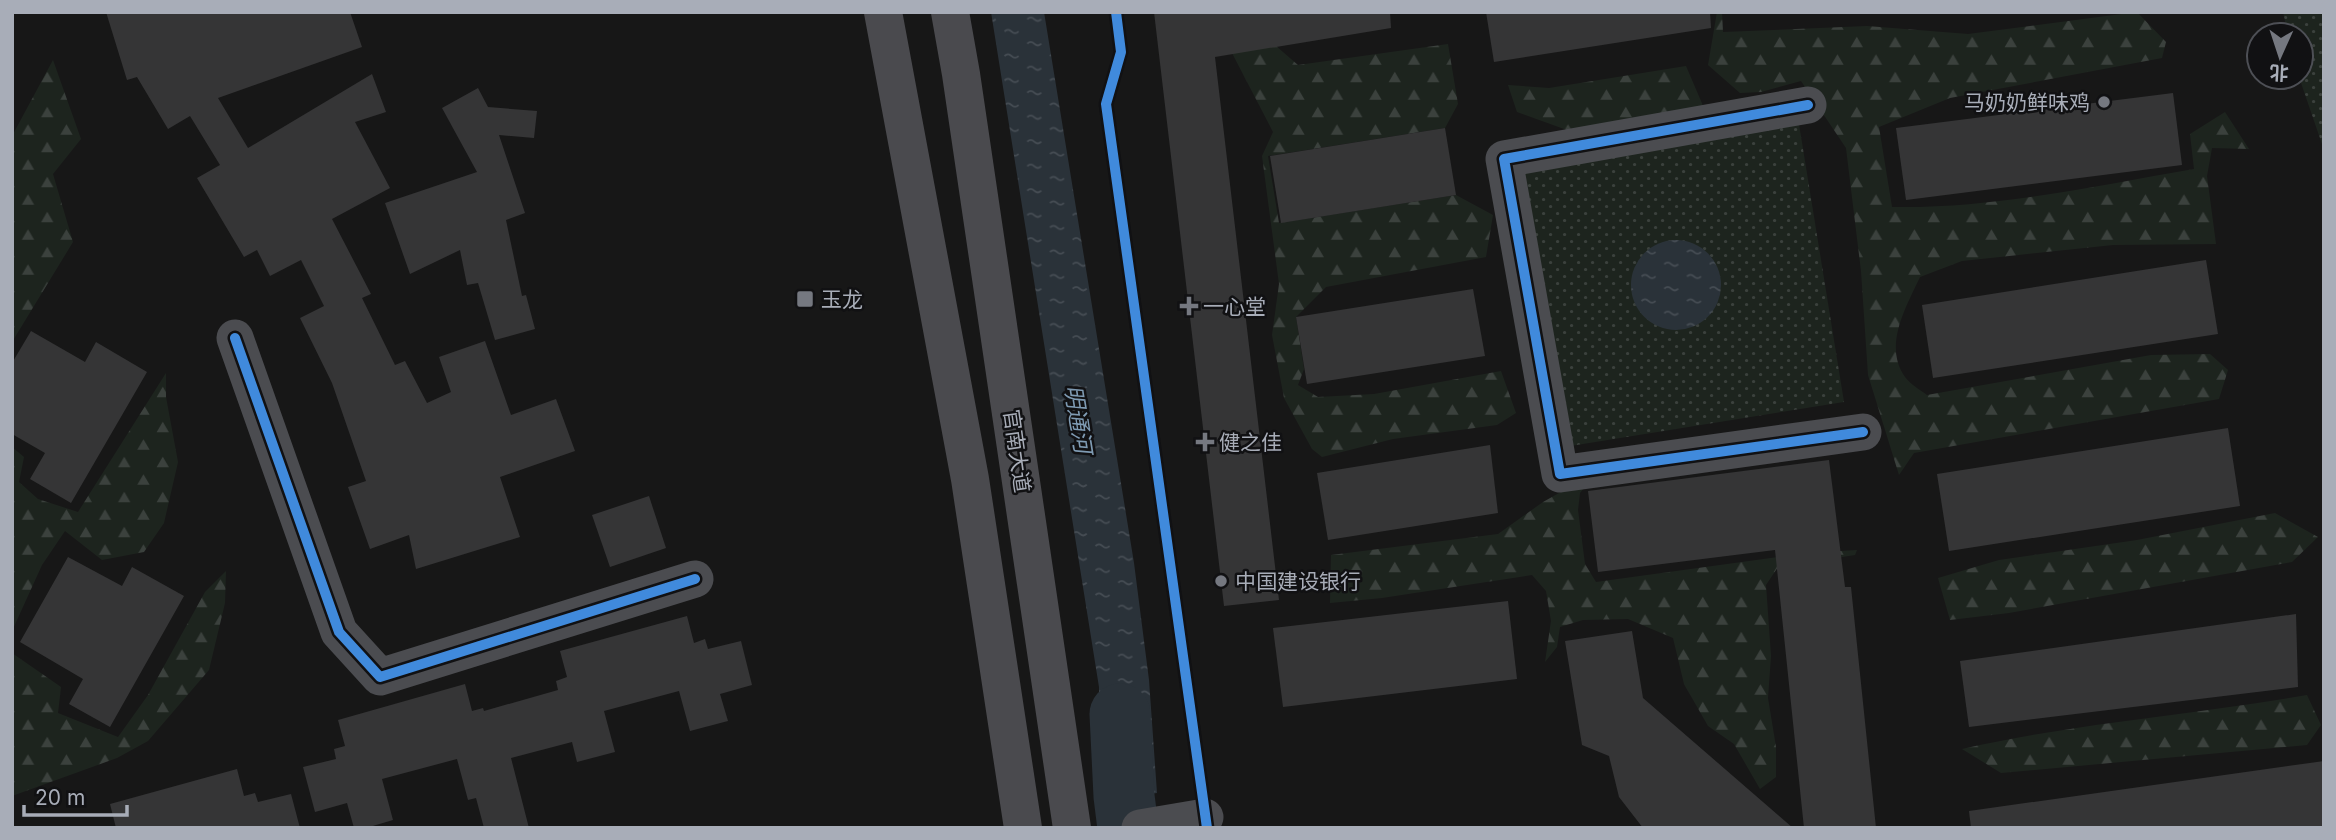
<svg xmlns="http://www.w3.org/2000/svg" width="2336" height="840" viewBox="0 0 2336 840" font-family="Inter,'Noto Sans SC',sans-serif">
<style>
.grass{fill:url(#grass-dots)}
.forest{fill:url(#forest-firs)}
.water{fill:url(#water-ripples)}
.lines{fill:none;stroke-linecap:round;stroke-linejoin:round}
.river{stroke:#2a3239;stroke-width:61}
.building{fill:#353536}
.street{stroke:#4b4c50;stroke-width:37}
.secondary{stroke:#4a4a4e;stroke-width:38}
.cycleway-casing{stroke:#111113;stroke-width:15}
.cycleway{stroke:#408adc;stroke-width:10}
.poi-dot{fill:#757880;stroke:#111113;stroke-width:2.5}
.labels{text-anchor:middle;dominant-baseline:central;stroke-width:5;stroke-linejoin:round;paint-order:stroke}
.poi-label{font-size:21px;fill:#a8adb8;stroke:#111113;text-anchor:start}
.street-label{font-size:21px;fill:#a8adb8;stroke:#111113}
.water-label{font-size:23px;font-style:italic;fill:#7f9bb3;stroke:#111113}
</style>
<defs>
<pattern id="grass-dots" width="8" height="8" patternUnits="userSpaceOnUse" patternTransform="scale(1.75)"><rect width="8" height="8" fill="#1d241e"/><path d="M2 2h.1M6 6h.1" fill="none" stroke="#3b413d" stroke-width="1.8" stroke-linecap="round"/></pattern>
<pattern id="forest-firs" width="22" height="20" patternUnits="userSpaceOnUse" patternTransform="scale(1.75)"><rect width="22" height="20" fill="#1d241e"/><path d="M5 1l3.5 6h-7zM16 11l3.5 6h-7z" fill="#3b413d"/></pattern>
<pattern id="water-ripples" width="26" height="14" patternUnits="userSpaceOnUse" patternTransform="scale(1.75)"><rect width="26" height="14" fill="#2a3239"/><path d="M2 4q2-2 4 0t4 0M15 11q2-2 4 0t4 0" fill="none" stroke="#464d54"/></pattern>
</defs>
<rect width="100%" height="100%" fill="#171717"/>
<!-- grass -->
<g class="grass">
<path d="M 2283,12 L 2324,12 L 2324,150 L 2299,77 L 2301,77 L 2301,35 L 2288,35 Z"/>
<path d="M 1798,118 L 1844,402 L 1558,448 L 1511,164 Z"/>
</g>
<!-- forest -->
<g class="forest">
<path d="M 1717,12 L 1722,12 L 1723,32 L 1867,26 L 1968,34 L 2137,12 L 2166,42 L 2162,58 L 1950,98 L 1879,127 L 1892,207 C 1992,209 2095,186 2194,169 L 2190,134 L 2225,112 L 2249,149 L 2212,148 L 2207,176 L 2216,244 L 2113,245 L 1962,261 L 1920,277 C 1906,307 1883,346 1905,377 C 1910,384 1920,390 1927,395 L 2151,355 L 2210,354 L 2228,370 L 2219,399 L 1914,453 L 1899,475 L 1868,375 L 1861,271 L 1846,148 L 1801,81 L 1761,92 L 1740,93 L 1708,65 Z"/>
<path d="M 1448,44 L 1458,104 L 1445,128 L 1268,156 L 1279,223 L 1456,195 L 1493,215 L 1486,257 L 1326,287 L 1296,317 L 1304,369 L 1298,385 L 1318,397 L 1374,394 L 1501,371 L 1516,413 L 1497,425 L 1393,439 L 1322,457 L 1312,449 L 1284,398 L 1272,335 L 1279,284 L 1262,156 L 1273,132 L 1232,53 L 1276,46 L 1298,65 Z"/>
<path d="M 53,60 L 81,139 L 53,174 L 73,242 L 12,342 L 12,136 Z"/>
<path d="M 1686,66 L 1704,108 L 1578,134 L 1517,112 L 1508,85 L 1549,88 Z"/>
<path d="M 166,373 L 166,397 L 178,462 L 164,523 L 144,552 L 102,560 L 65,531 L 42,565 L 12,631 L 12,447 L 24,457 L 19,482 L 38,499 L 78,512 Z"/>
<path d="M 1591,479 L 1580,493 L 1578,510 L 1585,564 L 1596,582 L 1807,553 L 1857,550 L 1855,555 L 1778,567 L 1766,585 L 1771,656 L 1768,698 L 1776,747 L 1776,777 L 1760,789 L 1734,744 L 1708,726 L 1684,684 L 1673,638 L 1628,619 L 1583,620 L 1560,627 L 1557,647 L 1545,662 L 1551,621 L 1546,591 L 1532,575 L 1382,598 L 1330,603 L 1331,555 L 1498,534 L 1543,502 L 1577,483 Z"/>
<path d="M 2275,513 L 2318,537 L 2292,562 L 2009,613 L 1950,620 L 1938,578 L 1999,560 L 2137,540 Z"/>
<path d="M 226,571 L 225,603 L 209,670 L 148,741 L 117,758 L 12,796 L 12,653 L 61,687 L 58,713 L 118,737 L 148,695 L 205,592 Z"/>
<path d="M 2307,695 L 2321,725 L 2307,745 L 2001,773 L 1962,749 C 2076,723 2192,715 2307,695 Z"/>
</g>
<!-- water -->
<g class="water">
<path d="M 991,12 L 1044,12 L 1134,563 L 1149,680 L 1157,793 L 1099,801 L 1099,687 Z"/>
<circle cx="1676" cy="285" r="45"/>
</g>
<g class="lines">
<!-- river -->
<path class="river" d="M 1120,714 L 1124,796 L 1128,828"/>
</g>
<!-- building -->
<g class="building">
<path d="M 106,12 L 350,12 L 362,47 L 218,98 L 248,148 L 372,74 L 386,112 L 355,122 L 390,188 L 332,219 L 371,294 L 362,298 L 395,365 L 405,361 L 427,403 L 451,392 L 439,357 L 485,341 L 511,415 L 556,399 L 575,451 L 500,477 L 520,537 L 416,569 L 409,535 L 370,549 L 348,487 L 366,481 L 332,383 L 300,318 L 324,306 L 301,260 L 270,276 L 257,250 L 244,257 L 197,178 L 220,165 L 190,116 L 168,129 L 137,77 L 127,80 Z"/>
<path d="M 1154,12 L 1390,12 L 1391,28 L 1215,57 L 1279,600 L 1224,606 Z"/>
<path d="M 1486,12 L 1710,12 L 1711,28 L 1494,62 Z"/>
<path d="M 478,88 L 488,107 L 537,111 L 534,138 L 499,135 L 525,213 L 506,220 L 522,296 L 526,295 L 535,329 L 495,340 L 478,283 L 467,285 L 460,250 L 410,274 L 385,203 L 477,172 L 442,108 Z"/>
<path d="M 2173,93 L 2182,165 L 1906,200 L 1896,128 Z"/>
<path d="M 1445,128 L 1456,195 L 1281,223 L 1270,156 Z"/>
<path d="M 2206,260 L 2218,334 L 1933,378 L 1922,305 Z"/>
<path d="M 1473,289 L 1485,356 L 1307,384 L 1296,317 Z"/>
<path d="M 31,331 L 85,362 L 96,342 L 147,372 L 71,503 L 30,479 L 45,453 L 12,434 L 12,363 Z"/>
<path d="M 2228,428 L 2240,506 L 1949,551 L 1937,474 Z"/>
<path d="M 1490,445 L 1498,513 L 1328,540 L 1317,473 Z"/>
<path d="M 1829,460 L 1845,587 L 1851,587 L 1876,828 L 1804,828 L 1775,550 L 1598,572 L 1588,491 Z"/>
<path d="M 649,496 L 666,548 L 610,567 L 592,515 Z"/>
<path d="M 68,557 L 122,586 L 132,567 L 184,596 L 110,727 L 69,704 L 83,679 L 20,642 Z"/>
<path d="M 1508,601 L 1517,679 L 1283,707 L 1273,628 Z"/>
<path d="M 2296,614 L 2298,687 L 1969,727 L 1960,661 Z"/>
<path d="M 687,616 L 694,643 L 705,639 L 708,649 L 741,641 L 752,685 L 720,694 L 728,721 L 690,731 L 679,691 L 604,711 L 615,752 L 577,762 L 572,742 L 511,758 L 529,828 L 484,828 L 476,798 L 468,800 L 457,759 L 382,779 L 393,820 L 366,828 L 354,828 L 347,803 L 315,812 L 303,767 L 336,759 L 334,749 L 345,746 L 338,720 L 465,684 L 472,711 L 483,708 L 484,711 L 558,690 L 556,681 L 567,677 L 560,651 Z"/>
<path d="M 1632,631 L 1643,698 L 1793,828 L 1643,828 L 1619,797 L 1609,756 L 1582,745 L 1565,641 Z"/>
<path d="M 2324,761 L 2324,828 L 1971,828 L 1969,811 Z"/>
<path d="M 237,769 L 244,796 L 255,793 L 258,802 L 291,794 L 300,828 L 116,828 L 110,804 Z"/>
</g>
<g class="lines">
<!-- street -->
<g class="street">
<path d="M 1808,105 L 1504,159 L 1560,474 L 1863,432"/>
<path d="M 235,338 L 339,632 L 380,677 L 695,579"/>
<path d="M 1140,828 L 1205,817"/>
</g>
<!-- secondary -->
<g class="secondary">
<path d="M 883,12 L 970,479 L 1023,828"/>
<path d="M 950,12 L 961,74 L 1072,828"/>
</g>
<!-- cycleway casing -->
<g class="cycleway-casing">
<g id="cycleway">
<path d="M 1116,12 L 1121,52 L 1106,104 L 1207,828"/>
<path d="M 1808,105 L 1504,159 L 1560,474 L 1863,432"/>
<path d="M 235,338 L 339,632 L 380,677 L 695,579"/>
</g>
</g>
<!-- cycleway -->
<use href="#cycleway" class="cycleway"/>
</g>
<!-- markers -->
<g class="poi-dot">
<circle cx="2104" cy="102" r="7"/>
<rect x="796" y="290" width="18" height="18" rx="3.5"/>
<path d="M1185.5 295.5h7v7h7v7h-7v7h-7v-7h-7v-7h7z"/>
<path d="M1201.5 431.5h7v7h7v7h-7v7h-7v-7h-7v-7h7z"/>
<circle cx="1221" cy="581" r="7"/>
</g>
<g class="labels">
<!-- poi labels -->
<g class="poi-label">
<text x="2090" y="102" text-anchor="end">马奶奶鲜味鸡</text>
<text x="821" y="299">玉龙</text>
<text x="1203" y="306">一心堂</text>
<text x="1219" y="442">健之佳</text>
<text x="1235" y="581">中国建设银行</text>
</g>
<!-- street labels -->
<g class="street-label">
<text transform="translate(1017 451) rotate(82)">官南大道</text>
</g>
<!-- water labels -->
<g class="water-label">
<text transform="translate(1078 419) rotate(81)">明通河</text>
</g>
</g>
<!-- border -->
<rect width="2336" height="840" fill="none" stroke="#a8adb8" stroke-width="28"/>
<!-- north arrow -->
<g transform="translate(2280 56) rotate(183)"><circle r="33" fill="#111113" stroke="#4d4f55" stroke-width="2"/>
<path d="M0-5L12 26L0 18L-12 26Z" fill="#757880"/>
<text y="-10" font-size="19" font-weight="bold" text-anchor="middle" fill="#a8adb8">北</text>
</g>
<!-- scale -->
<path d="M24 805v10h103v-10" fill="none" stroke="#a8adb8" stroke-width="3.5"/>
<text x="35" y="805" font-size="21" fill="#a8adb8" stroke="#111113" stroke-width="5" paint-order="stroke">20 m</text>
</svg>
